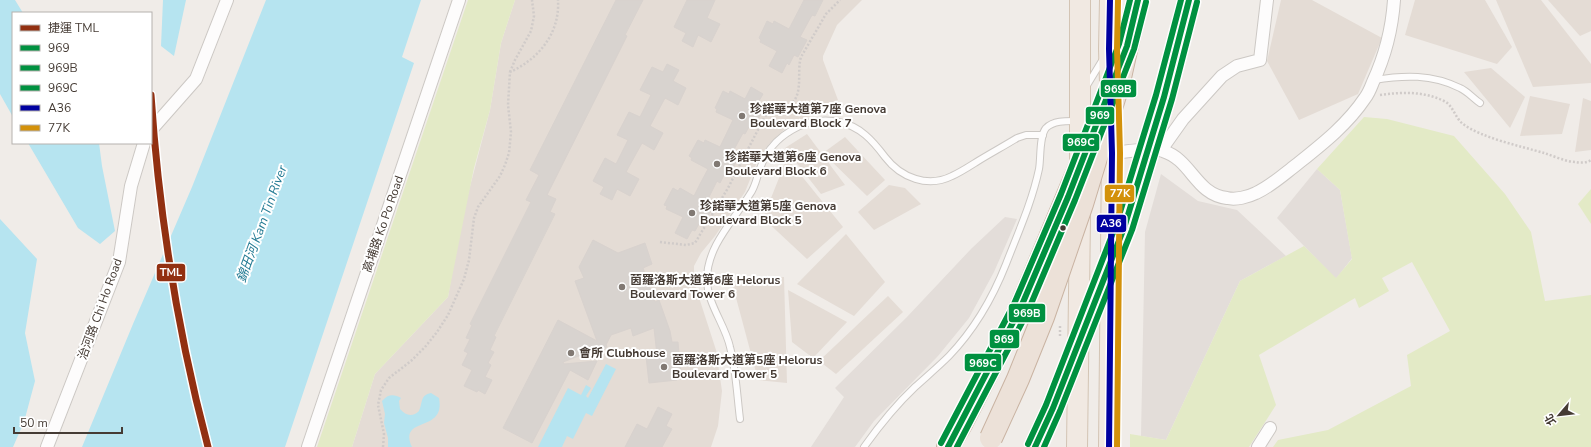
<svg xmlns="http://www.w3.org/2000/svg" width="1591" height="447" viewBox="0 0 1591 447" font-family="'Nunito Sans','Noto Sans TC',sans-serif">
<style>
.residential{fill:#e4dcd5}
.industrial{fill:#e3ddd9}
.green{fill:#e3eac6}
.water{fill:#b6e4f0}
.building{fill:#d8d3cf;stroke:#d8d2ce}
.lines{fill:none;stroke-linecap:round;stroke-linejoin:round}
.service-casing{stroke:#ccc8c4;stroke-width:8}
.minor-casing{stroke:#ccc8c4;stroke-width:14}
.primary-casing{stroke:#d3c4b4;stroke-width:22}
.motorway-casing{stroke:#c9b3a2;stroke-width:24}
.path{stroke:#d0cbc9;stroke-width:2.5;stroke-dasharray:2 2;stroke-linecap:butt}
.service{stroke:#fdfcfc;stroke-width:6}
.minor{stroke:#fdfcfc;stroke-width:12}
.primary{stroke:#f1e9e2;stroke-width:20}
.motorway{stroke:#ece1d8;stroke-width:22}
.motorway-bridge-casing{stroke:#c9b3a2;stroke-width:24;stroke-linecap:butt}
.motorway-bridge{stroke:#ece1d8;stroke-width:22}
.bus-1-casing{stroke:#fff;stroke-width:9}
.bus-2-casing{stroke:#fff;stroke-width:9}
.bus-3-casing{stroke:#fff;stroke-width:9}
.bus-4-casing{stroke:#fff;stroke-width:9}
.bus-5-casing{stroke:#fff;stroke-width:9}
.bus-1{stroke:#009140;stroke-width:6}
.bus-2{stroke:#009140;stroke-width:6}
.bus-3{stroke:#009140;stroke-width:6}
.bus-4{stroke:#0000a0;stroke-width:6}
.bus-5{stroke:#d3910a;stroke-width:6}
.metro-1-casing{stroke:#fff;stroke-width:10}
.metro-1{stroke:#923011;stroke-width:7}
.poi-dot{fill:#817973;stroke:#fff;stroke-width:1.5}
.bus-dot{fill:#453b34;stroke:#fff;stroke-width:1.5}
.labels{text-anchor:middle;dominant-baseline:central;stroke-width:4;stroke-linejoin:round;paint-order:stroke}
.poi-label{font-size:12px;font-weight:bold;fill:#453b34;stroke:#fff;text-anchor:start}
.street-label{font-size:12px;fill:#453b34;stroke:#fff}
.water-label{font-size:13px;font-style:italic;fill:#247b94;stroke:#fff}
.line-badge{stroke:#fff;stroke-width:1.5}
.badge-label{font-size:11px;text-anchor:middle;font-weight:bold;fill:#fff}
</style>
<rect width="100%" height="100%" fill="#f0ece8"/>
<!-- residential -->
<g class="residential">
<path d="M 515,0 L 862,0 L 837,25 L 823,56 L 823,60 L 838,100 L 816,114 L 795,122 L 786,128 L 769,144 L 757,162 L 745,192 L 715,236 L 701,253 L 694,266 L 694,282 L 716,350 L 722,391 L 718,426 L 711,447 L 352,447 L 375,374 L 448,297 L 461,221 L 490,110 L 501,43 Z"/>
<path d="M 1281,0 L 1312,0 L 1382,38 L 1358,94 L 1299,120 L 1267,61 Z"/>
<path d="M 1415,0 L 1485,0 L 1512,47 L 1497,64 L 1405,35 Z"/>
<path d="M 1496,0 L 1541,0 L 1591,64 L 1591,83 L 1533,87 Z"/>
<path d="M 1548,0 L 1591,0 L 1591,31 L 1580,36 Z"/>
<path d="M 1491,68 L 1525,97 L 1510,128 L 1464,72 Z"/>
<path d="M 1530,96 L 1570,104 L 1562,134 L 1520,136 Z"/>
<path d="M 1583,98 L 1591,101 L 1591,150 L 1575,152 Z"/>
<path d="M 807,134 L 845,185 L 821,194 L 785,148 Z"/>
<path d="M 845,137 L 885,180 L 867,196 L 823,153 Z"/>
<path d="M 787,158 L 843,227 L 807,259 L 763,218 Z"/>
<path d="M 889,185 L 905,188 L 921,204 L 874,230 L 858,212 Z"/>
<path d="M 846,234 L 885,282 L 854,316 L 797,284 Z"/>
<path d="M 784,277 L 787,383 L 758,380 L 731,279 Z"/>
<path d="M 788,290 L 847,322 L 813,358 L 792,342 Z"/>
<path d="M 888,296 L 903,312 L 836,374 L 819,361 Z"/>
</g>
<!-- industrial -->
<g class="industrial">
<path d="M 1317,169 L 1340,190 L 1352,258 L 1336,279 L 1277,218 Z"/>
<path d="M 1161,174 L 1198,201 L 1237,210 L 1286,256 L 1240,281 L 1166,440 L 1141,436 L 1145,232 Z"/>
<path d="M 1005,217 L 1017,219 L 994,272 L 969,318 L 938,356 L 874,421 L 855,447 L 811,447 L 844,397 L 835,388 L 907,317 L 971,249 Z"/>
</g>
<!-- green -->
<g class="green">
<path d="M 468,0 L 515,0 L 501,43 L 490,110 L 474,168 L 448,297 L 375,374 L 352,447 L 317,447 Z"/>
<path d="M 1364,117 L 1387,119 L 1454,136 L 1505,194 L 1531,232 L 1545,301 L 1591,295 L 1591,447 L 1273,447 L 1278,440 L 1328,430 L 1411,386 L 1407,355 L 1450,331 L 1412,262 L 1382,278 L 1389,291 L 1359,308 L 1355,298 L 1259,355 L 1276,405 L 1249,447 L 1130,447 L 1130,434 L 1166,440 L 1240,281 L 1304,246 L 1336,278 L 1352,259 L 1340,190 L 1317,169 Z"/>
<path d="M 1591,189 L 1591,224 L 1578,204 Z"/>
</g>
<!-- water -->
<g class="water">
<path d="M 0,0 L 15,0 L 23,13 L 13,13 L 13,117 L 0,94 Z"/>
<path d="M 163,0 L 186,0 L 174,56 L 161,46 Z"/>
<path d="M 266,0 L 421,0 L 402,57 L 414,63 L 285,447 L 82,447 L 133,324 L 192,187 Z"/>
<path d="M 28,143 L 99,143 L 102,166 L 115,231 L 100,244 L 78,228 Z"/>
<path d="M 0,219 L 37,259 L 25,333 L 35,381 L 24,422 L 13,447 L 0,447 Z"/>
<path d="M 606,364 L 616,369 L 592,416 L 586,413 L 573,439 L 567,436 L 562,447 L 538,447 L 568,388 L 581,395 L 586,385 L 591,388 L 586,396 L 588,398 Z"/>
<path d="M 431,393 L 439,398 C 446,434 398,415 412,447 L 388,447 L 388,438 L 384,423 L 385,414 L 382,401 C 388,394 394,394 401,398 L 399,401 L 400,409 C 406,416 413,417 419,411 C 423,402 420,395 431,393 Z"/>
</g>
<!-- building -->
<g class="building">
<path d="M 616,0 L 643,0 L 625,35 L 627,36 L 547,195 L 556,199 L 550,212 L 555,214 L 494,336 L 496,337 L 490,350 L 494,352 L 488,363 L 491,365 L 485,377 L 492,380 L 485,394 L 478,390 L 477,392 L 464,386 L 472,370 L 462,365 L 468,353 L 464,351 L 470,339 L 466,338 L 472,325 L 470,324 L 531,202 L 526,200 L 539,175 L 530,170 Z"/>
<path d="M 687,0 L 715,0 L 707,18 L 720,24 L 711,42 L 698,35 L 693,47 L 682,41 L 686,33 L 674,27 Z"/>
<path d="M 804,0 L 823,0 L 815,16 L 812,15 L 800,37 L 807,40 L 798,57 L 794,55 L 789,65 L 787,63 L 782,73 L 769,66 L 777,51 L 760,42 L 761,40 L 759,38 L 767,21 L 773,24 L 774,21 L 789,29 Z"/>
<path d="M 667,64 L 679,70 L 673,81 L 686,88 L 678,105 L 665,98 L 650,126 L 663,133 L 654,150 L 642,143 L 626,172 L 639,179 L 630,196 L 617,189 L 612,200 L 600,194 L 604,187 L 593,181 L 605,158 L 616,164 L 628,140 L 617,135 L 629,112 L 640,117 L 651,95 L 640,90 L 652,67 L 663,72 Z"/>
<path d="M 751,87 L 763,94 L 756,106 L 763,110 L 754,127 L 750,125 L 745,134 L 743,133 L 731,155 L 738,158 L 729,176 L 725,173 L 720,183 L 717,181 L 706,203 L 713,207 L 704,224 L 700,222 L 695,231 L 692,230 L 687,239 L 675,233 L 683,217 L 666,209 L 667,206 L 664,205 L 673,188 L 678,191 L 680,188 L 694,196 L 700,184 L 708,169 L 691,160 L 692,158 L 689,156 L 698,140 L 704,143 L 705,140 L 720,147 L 733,120 L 716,112 L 717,109 L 715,108 L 723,91 L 729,94 L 730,91 L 745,99 Z"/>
<path d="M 593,240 L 618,253 L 645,243 L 652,264 L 643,268 L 655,302 L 659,300 L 670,331 L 672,342 L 678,342 L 681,378 L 677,378 L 677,380 L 649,383 L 646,356 L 657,355 L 654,328 L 633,336 L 631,328 L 611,335 L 606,345 L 607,346 L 602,353 L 600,348 L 563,362 L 564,364 L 597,361 L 588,380 L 570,370 L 532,443 L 503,428 L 558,320 L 597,341 L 575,281 L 584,278 L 579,267 Z"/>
<path d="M 658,407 L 672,414 L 666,426 L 672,429 L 662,447 L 625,447 L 637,424 L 647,429 Z"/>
</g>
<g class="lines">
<!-- service casing -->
<g class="service-casing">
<g id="service">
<path d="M 1374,80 C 1404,75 1432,74 1460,88 C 1467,91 1473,98 1480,103"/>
<path d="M 1086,87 L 1103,59"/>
<path d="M 740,419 C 737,395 736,370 730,347 C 725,324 707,304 707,279 C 707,246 734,220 750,194 C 756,186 757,175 761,166 C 772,136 806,115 839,122 C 860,126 873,141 885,157 C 901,178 928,188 952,176 C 961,172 970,166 978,161 C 991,153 1004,146 1017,138 L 1026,135 L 1043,135"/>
<path d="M 864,447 C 879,426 896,405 915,387 C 926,377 938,367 949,356 C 973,331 993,297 1006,264 C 1018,233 1032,202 1039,169 C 1041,159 1039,136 1046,128 C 1054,120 1068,121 1078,121"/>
</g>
</g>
<!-- minor casing -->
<g class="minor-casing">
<g id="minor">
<path d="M 151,130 L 196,79 L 227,0"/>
<path d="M 1161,150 L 1183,119 L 1222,76 L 1237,66 L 1260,60 L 1267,0"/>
<path d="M 1112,153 C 1125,152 1152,147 1163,151 C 1192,160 1195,194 1227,198 C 1236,200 1248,197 1256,193 C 1271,186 1283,175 1296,165 C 1321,145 1347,125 1365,98 C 1369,93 1371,87 1373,82 C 1386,54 1392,30 1394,0"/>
<path d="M 47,447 L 119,262 L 131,186 L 144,143"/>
<path d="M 308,447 L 459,0"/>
<path d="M 1258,447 L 1270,428"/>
</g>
</g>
<!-- primary casing -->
<g class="primary-casing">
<g id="primary">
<path d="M 1080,0 L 1080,181"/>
<path d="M 1077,447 L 1080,217"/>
<path d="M 1109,447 L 1112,153 L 1109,49 L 1110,0"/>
</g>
</g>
<!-- motorway casing -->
<g class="motorway-casing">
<g id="motorway">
<path d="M 1127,46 L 1138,0"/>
<path d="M 948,447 L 961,424"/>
</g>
</g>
<!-- path -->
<g class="path">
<path d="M 510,72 L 515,60 L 531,31 L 534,16 L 532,0"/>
<path d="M 1380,95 C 1402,92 1423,91 1444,101 C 1453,105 1455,118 1463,124 C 1482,138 1520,146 1544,153 C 1554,156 1566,162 1576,162 C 1581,163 1587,163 1591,160"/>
<path d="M 660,242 L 686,245 L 695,243 L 728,188 L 764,118 C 770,109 780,113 788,107 C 805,95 796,73 801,57 L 826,14 L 840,0"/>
<path d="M 1060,326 L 1060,337"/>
<path d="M 383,447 L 384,434 L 378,405 L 381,390 L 389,378 L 411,361 L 425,347 L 437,332 L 448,315 L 464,279 L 469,260 L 474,218 L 478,207 L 500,176 L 505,165 L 509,153 L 511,132 L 508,105 L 510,72 C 539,59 560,33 558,0"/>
</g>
<!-- service -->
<use href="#service" class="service"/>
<!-- minor -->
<use href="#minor" class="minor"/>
<!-- primary -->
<use href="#primary" class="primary"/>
<!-- motorway -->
<use href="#motorway" class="motorway"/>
<!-- motorway-bridge casing -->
<g class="motorway-bridge-casing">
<g id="motorway-bridge">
<path d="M 961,424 L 1021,307 L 1081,164"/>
<path d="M 991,438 L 1018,379 L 1043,317 L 1082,204 L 1119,82 L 1127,46"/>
<path d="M 1035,447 L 1053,408 L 1124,228 L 1164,97 L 1189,0"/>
</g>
</g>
<!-- motorway-bridge -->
<use href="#motorway-bridge" class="motorway-bridge"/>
<!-- bus-1 casing -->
<g class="bus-1-casing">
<g id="bus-1">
<path d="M 948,447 L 1021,307 L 1068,197 L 1127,46 L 1138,0"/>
<path d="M 1035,447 L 1053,408 L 1124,228 L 1164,97 L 1189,0"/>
</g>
</g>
<!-- bus-2 casing -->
<g class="bus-2-casing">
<g id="bus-2">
<path d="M 957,447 L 1028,311 L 1075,200 L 1134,49 L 1146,2"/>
<path d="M 1044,447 L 1060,411 L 1132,230 L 1172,99 L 1197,2"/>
</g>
</g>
<!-- bus-3 casing -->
<g class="bus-3-casing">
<g id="bus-3">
<path d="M 941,443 L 1014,304 L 1061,194 L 1119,44 L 1130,0"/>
<path d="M 1028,444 L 1046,405 L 1116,225 L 1156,95 L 1181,0"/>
</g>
</g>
<!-- bus-4 casing -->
<g class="bus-4-casing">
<path id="bus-4" d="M 1109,447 L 1112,153 L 1109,49 L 1110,0"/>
</g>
<!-- bus-5 casing -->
<g class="bus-5-casing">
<path id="bus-5" d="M 1117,447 L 1120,153 L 1117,49 L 1118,0"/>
</g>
<!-- bus-1 -->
<use href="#bus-1" class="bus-1"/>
<!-- bus-2 -->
<use href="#bus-2" class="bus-2"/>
<!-- bus-3 -->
<use href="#bus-3" class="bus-3"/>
<!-- bus-4 -->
<use href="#bus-4" class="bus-4"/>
<!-- bus-5 -->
<use href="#bus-5" class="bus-5"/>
<!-- metro-1 casing -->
<g class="metro-1-casing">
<path id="metro-1" d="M 151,95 C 159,215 177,330 208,447"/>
</g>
<!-- metro-1 -->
<use href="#metro-1" class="metro-1"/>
</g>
<!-- markers -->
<g class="poi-dot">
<circle cx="742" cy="116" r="4"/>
<circle cx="717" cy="164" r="4"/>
<circle cx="692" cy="213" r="4"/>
<circle cx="622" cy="287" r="4"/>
<circle cx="571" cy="353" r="4"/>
<circle cx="664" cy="367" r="4"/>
</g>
<circle class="bus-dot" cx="1063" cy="228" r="3.5"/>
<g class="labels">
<!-- poi labels -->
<g class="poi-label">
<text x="750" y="109">珍諾華大道第7座 Genova<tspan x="750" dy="14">Boulevard Block 7</tspan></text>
<text x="725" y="157">珍諾華大道第6座 Genova<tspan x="725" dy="14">Boulevard Block 6</tspan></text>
<text x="700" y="206">珍諾華大道第5座 Genova<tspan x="700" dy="14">Boulevard Block 5</tspan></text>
<text x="630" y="280">茵羅洛斯大道第6座 Helorus<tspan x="630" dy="14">Boulevard Tower 6</tspan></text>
<text x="579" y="353">會所 Clubhouse</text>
<text x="672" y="360">茵羅洛斯大道第5座 Helorus<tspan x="672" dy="14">Boulevard Tower 5</tspan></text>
</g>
<!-- street labels -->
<g class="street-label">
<text transform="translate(383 224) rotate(-71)">高埔路 Ko Po Road</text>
<text transform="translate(100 309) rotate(-70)">治河路 Chi Ho Road</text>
</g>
<!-- water labels -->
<g class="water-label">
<text transform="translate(262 224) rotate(-70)">錦田河 Kam Tin River</text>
</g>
</g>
<g class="line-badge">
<rect x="1100" y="79" width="37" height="19" rx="4" fill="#009140"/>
<rect x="1085" y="106" width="30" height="19" rx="4" fill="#009140"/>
<rect x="1062" y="133" width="38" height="19" rx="4" fill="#009140"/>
<rect x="1104" y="184" width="31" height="19" rx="4" fill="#d3910a"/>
<rect x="1096" y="214" width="31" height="19" rx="4" fill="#0000a0"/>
<rect x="156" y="263" width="30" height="19" rx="4" fill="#923011"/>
<rect x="1008" y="303" width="38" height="20" rx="4" fill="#009140"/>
<rect x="989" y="329" width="31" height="20" rx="4" fill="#009140"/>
<rect x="964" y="353" width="38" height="19" rx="4" fill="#009140"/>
</g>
<g class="badge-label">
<text x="1118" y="93">969B</text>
<text x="1100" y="119">969</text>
<text x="1081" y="146">969C</text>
<text x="1120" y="197">77K</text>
<text x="1111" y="227">A36</text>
<text x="171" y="276">TML</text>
<text x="1027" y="317">969B</text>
<text x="1004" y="343">969</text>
<text x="983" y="367">969C</text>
</g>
<!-- legend -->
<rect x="12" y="12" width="140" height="132" fill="#ffffff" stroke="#b5b1ae"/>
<rect x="20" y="25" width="20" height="6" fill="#923011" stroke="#b5b1ae"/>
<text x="48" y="32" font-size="12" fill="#453b34">捷運 TML</text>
<rect x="20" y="45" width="20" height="6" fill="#009140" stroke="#b5b1ae"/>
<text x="48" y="52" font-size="12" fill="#453b34">969</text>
<rect x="20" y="65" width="20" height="6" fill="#009140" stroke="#b5b1ae"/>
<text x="48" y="72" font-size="12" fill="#453b34">969B</text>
<rect x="20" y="85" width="20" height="6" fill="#009140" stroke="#b5b1ae"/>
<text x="48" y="92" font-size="12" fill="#453b34">969C</text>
<rect x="20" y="105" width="20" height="6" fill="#0000a0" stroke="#b5b1ae"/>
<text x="48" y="112" font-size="12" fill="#453b34">A36</text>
<rect x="20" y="125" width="20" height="6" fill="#d3910a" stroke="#b5b1ae"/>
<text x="48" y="132" font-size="12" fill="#453b34">77K</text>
<!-- north arrow -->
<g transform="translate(1559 415) rotate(242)" stroke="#ffffff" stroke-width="3" paint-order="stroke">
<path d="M0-3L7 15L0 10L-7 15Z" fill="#453b34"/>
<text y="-6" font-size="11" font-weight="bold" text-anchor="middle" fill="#453b34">北</text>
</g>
<!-- scale -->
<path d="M14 427v6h108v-6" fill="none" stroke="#453b34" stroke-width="2"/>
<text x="20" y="427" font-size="12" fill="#453b34" stroke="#ffffff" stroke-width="3" paint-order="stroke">50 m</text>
</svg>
